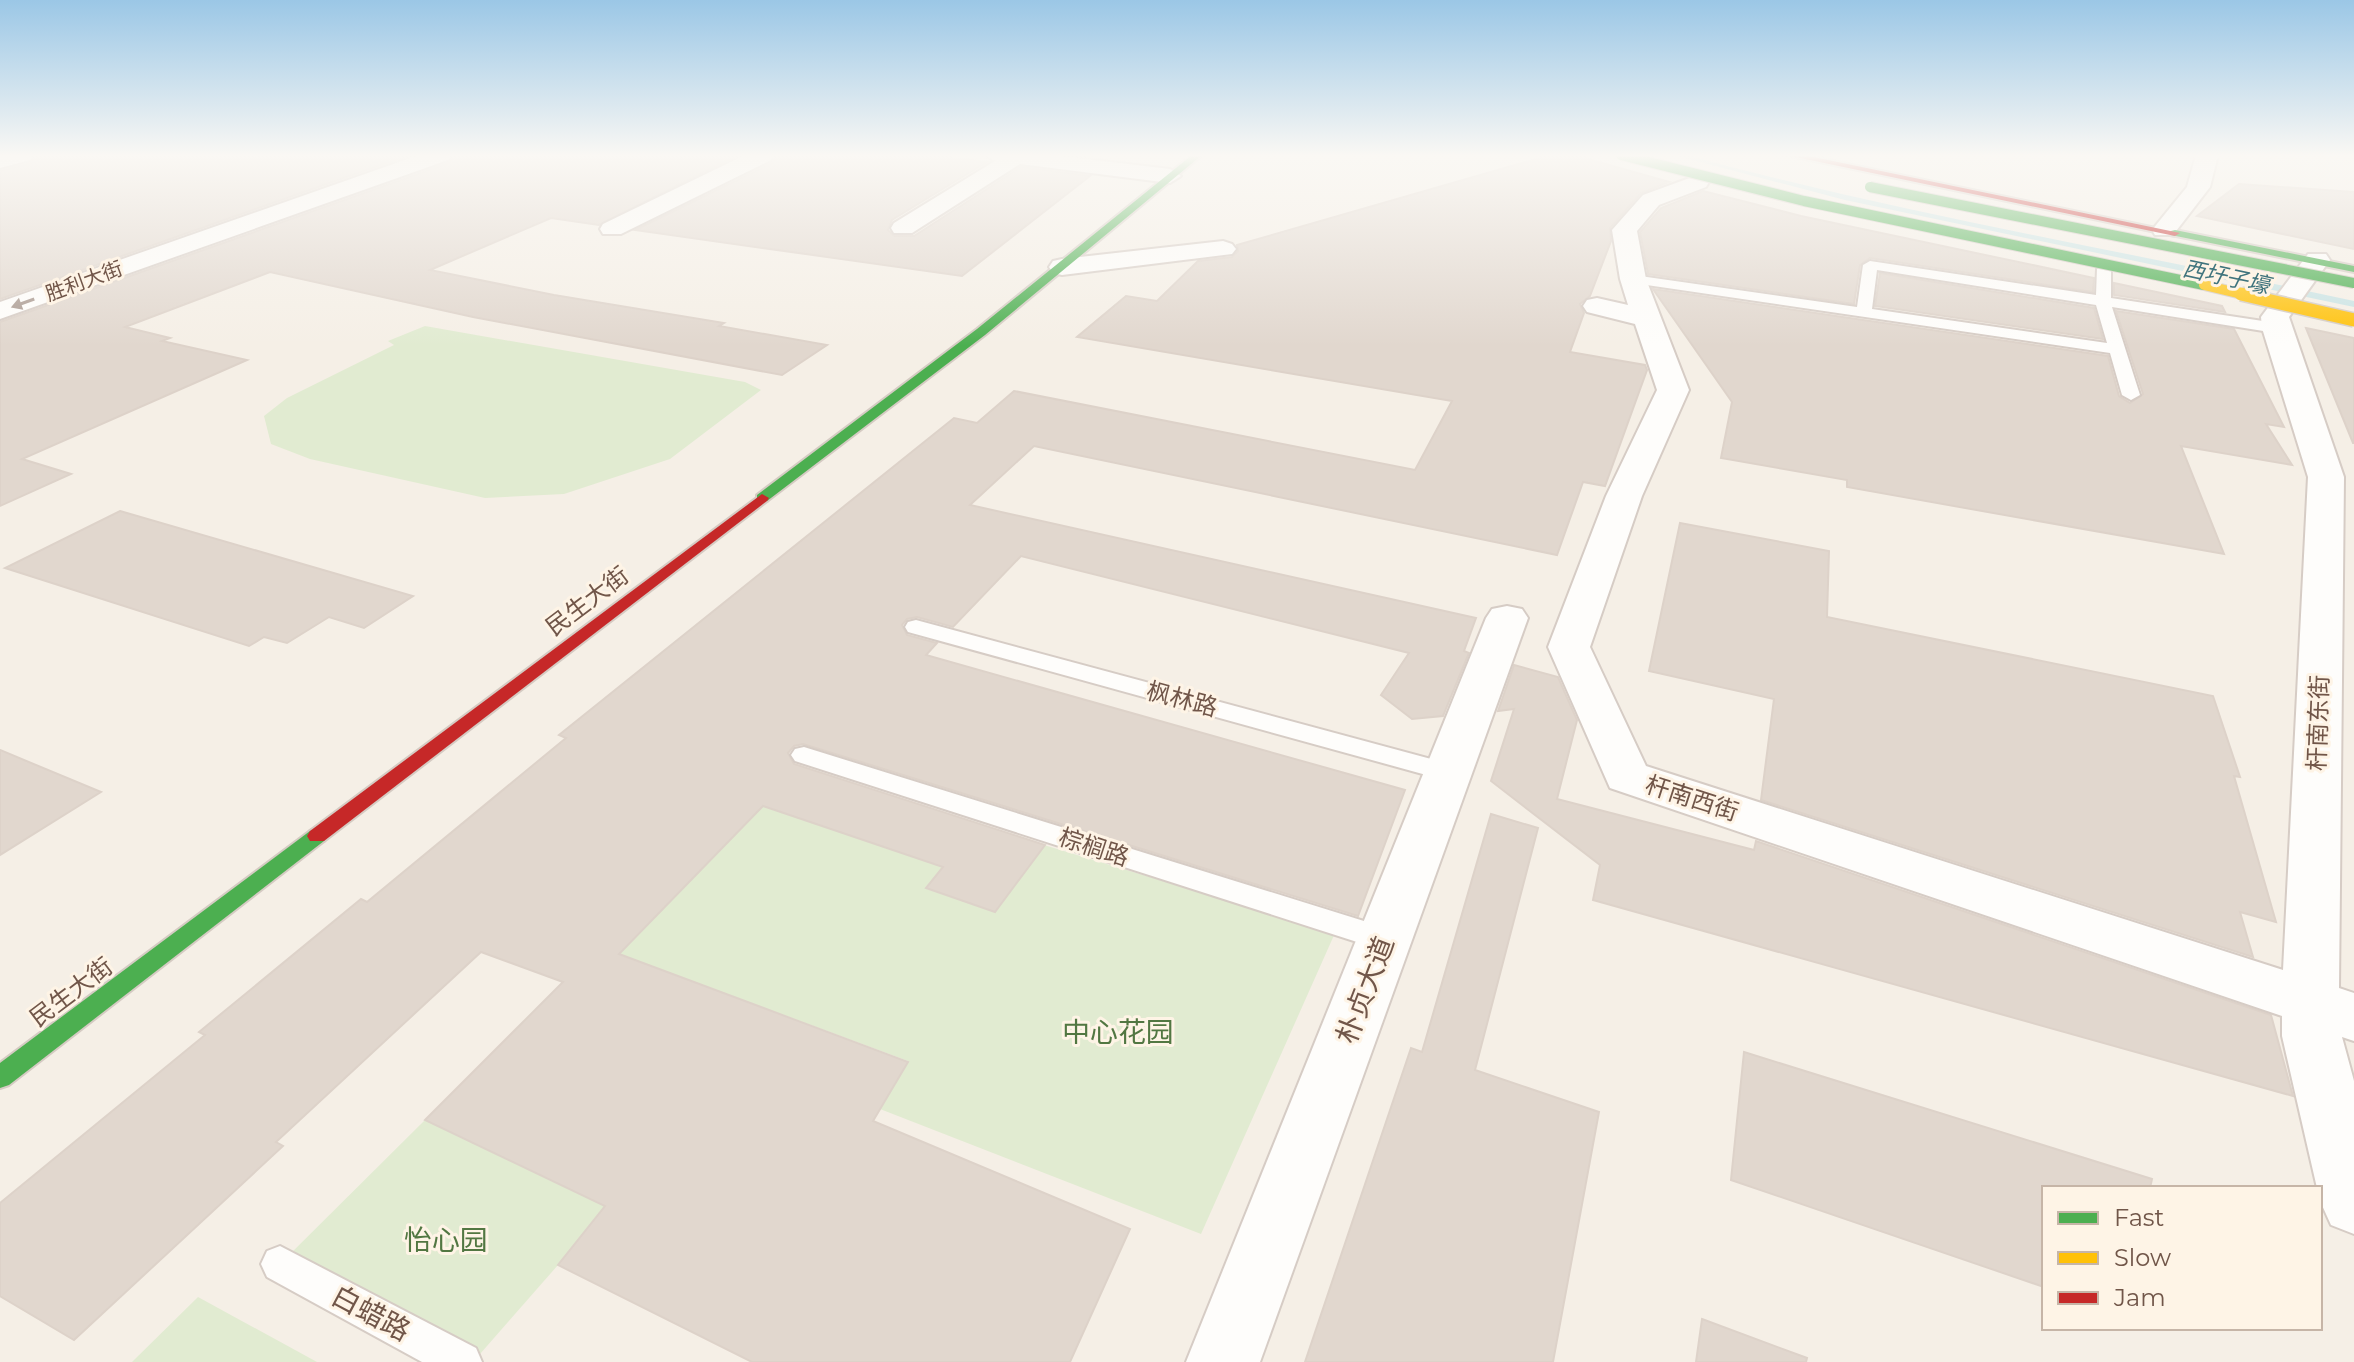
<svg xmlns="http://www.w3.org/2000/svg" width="2354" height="1362" viewBox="0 0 2354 1362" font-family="Montserrat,'Noto Sans SC',sans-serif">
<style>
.green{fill:#e1ebd1}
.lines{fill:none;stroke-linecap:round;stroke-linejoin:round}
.stream{fill:#c9e3e4;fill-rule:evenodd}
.building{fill:#e1d7ce;stroke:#ddd2c9;stroke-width:2}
.lane-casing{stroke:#d6ccc5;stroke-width:4}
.street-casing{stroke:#d6ccc5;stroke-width:4}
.fast-casing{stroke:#d5cbc3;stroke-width:4}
.jam-casing{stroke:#d5cbc3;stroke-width:4}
.lane{fill:#fefdfb;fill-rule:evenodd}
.street{fill:#fefdfb;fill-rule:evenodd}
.fast{fill:#4caf50;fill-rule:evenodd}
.jam{fill:#c62828;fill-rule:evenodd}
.fast-bridge-casing{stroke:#d4cbc4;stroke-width:12;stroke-linecap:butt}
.slow-bridge-far1-casing{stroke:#d4cbc4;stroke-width:12;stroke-linecap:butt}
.slow-bridge-casing{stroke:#d4cbc4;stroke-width:16;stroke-linecap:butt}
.fast-bridge{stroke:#4caf50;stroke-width:10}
.slow-bridge-far1{stroke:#ffc107;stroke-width:10}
.slow-bridge{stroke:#ffc107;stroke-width:13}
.oneway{fill:#a99990}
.labels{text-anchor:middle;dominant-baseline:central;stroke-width:6;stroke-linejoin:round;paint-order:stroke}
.far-street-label{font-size:20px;fill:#715649;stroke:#fef4e6}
.far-water-label{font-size:22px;font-style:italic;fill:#40747d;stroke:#fef4e6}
.street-label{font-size:24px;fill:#715649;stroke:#fef4e6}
.near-street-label{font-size:28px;fill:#715649;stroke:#fef4e6}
.near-park-label{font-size:28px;fill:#527742;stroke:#fef4e6}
</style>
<rect width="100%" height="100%" fill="#f5efe6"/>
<!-- green -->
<g class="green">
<path d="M 425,326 L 745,382 L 761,390 L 670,459 L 564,494 L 485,498 L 310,459 L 271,444 L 264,416 L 287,398 L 394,345 L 388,341 Z"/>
<path d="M 763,806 L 943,867 L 927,889 L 995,911 L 1044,845 L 1335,933 L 1201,1234 L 880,1109 L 908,1061 L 619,954 Z"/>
<path d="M 425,1120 L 605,1206 L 558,1265 L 473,1362 L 280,1264 Z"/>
<path d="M 198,1297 L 317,1362 L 132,1362 Z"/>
</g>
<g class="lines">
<!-- stream -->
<path class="stream" d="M 1674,155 L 1686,155 C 1906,215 2131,252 2354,301 L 2354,307 L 1845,200 Z"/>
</g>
<!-- building -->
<g class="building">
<path d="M 36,155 L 409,155 L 0,299 L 0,171 L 31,163 Z"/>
<path d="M 454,155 L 662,155 L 683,158 L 688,155 L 738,155 L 599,225 L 551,218 L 430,270 L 554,295 L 724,323 L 719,326 L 827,345 L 782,375 L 473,317 L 270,272 L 125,327 L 170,338 L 162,341 L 247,360 L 22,459 L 71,474 L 0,506 L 0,322 L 449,163 Z"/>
<path d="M 777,155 L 927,155 L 987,162 L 892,220 L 888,230 L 894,236 L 914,236 L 1021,167 L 1090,176 L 962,276 L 635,230 L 772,163 Z"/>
<path d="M 1550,155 L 1574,155 L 1669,182 L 1641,193 L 1610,228 L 1611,241 L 1590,296 L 1580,304 L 1584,313 L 1570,352 L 1645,365 L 1647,370 L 1605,486 L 1583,482 L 1557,555 L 1034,446 L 970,505 L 1476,618 L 1464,651 L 1469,653 L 1443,716 L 1412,719 L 1381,695 L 1409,653 L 1021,556 L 953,627 L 917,617 L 907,619 L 902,625 L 907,635 L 937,643 L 926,655 L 1405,790 L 1358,916 L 803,744 L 794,746 L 788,753 L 794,764 L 1045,845 L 995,912 L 926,888 L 943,867 L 763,806 L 619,954 L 908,1062 L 873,1121 L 1130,1229 L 1070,1362 L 752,1362 L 558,1265 L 605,1206 L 425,1120 L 563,982 L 481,952 L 276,1142 L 283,1146 L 74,1340 L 0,1296 L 0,1203 L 205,1035 L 199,1032 L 361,899 L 367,902 L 566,738 L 559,735 L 954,418 L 977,423 L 1014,391 L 1415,470 L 1452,401 L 1077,337 L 1126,296 L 1157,301 L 1198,261 L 1232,257 L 1238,251 L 1237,245 Z"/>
<path d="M 2239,184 L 2354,192 L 2354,249 L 2197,216 Z"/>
<path d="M 1703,191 L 1801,216 L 2094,278 L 2093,292 L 1870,258 L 1860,265 L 1854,304 L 1648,274 L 1640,232 L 1661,208 Z"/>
<path d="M 1880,273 L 2094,308 L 2103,339 L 1875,306 Z"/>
<path d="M 2114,283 L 2222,306 L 2225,312 L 2114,295 Z"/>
<path d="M 1653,289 L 2108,356 L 2119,396 L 2130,403 L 2143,394 L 2116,311 L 2234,329 L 2284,427 L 2266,424 L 2292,465 L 2181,446 L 2224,554 L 1847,487 L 1847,480 L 1721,458 L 1732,402 Z"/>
<path d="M 2306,328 L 2354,338 L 2354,443 L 2353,443 Z"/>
<path d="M 120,511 L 413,596 L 364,628 L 329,617 L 287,643 L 264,637 L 249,646 L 5,568 Z"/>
<path d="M 1680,523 L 1829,551 L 1827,617 L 2213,696 L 2240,777 L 2234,776 L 2276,922 L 2240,912 L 2253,957 L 1761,800 L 1774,699 L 1649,671 Z"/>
<path d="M 1514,665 L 1558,677 L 1577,720 L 1557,799 L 1754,850 L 1756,841 L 2271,1015 L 2293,1096 L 1593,900 L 1600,865 L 1491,781 L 1514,709 L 1498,711 Z"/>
<path d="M 0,750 L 101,792 L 0,855 Z"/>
<path d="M 1491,814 L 1538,828 L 1475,1070 L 1599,1112 L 1553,1362 L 1305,1362 L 1411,1048 L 1422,1052 Z"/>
<path d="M 1744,1052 L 2152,1179 L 2150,1188 L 2044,1188 L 2044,1287 L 1731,1180 Z"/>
<path d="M 1702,1319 L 1807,1358 L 1806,1362 L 1696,1362 Z"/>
</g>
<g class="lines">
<!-- lane casing -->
<g class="lane-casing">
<g id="lane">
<path d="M 1870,261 L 2096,295 L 2097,269 L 2104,265 L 2111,269 L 2111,298 L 2276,323 L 2284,328 L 2276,333 L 2112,307 L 2140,395 L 2131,400 L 2122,395 L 2110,353 L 1633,283 L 1626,279 L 1633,275 L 1857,307 L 1863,265 ZM 1877,270 L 2096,305 L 2107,343 L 1872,309 Z"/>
<path d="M 916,620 L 1457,766 L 1461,772 L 1457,778 L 1448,781 L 908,632 L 905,627 L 908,622 Z"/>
<path d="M 804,747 L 1396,931 L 1400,939 L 1396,947 L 1385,951 L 795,761 L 791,755 L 795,749 Z"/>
<path d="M 280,1246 L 476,1348 L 482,1362 L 422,1362 L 267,1277 L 261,1264 L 267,1251 Z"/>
</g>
</g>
<!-- street casing -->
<g class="street-casing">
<g id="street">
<path d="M 0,155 L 33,155 L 30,160 L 0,168 Z"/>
<path d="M 419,155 L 451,155 L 448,160 L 0,319 L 0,302 Z"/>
<path d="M 745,155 L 774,155 L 771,160 L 621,234 L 603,234 L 600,229 L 603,224 Z"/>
<path d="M 985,155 L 1052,155 L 1170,169 L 1181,176 L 1170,183 L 1020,164 L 912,233 L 894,233 L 891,228 L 894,223 L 995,161 Z"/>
<path d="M 2196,155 L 2218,155 L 2210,187 L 2173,235 L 2155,235 L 2152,230 L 2187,187 Z"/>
<path d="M 1698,175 L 1706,177 L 1709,182 L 1706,187 L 1659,205 L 1637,231 L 1646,279 L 1689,390 L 1642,496 L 1590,647 L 1646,766 L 2283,970 L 2308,477 L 2262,328 L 2261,317 L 2308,254 L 2326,254 L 2330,260 L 2289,317 L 2344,477 L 2339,988 L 2354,993 L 2354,1041 L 2342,1037 L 2354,1081 L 2354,1234 L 2331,1225 L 2321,1203 L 2320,1188 L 2317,1188 L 2282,1036 L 2282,1016 L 1610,788 L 1548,647 L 1606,496 L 1657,390 L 1635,324 L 1587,312 L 1583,306 L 1587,300 L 1597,298 L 1628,305 L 1620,279 L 1612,230 L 1643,195 Z"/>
<path d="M 1223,241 L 1232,244 L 1236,249 L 1232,254 L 1062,275 L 1053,273 L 1049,267 L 1053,261 L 1062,259 Z"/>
<path d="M 1507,606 L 1522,609 L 1528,618 L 1260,1362 L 1186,1362 L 1486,618 L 1492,609 Z"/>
</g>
</g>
<!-- fast casing -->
<g class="fast-casing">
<g id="fast">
<path d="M 1192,155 L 1202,155 L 985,335 L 767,501 L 757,501 L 757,495 L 977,329 Z"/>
<path d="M 2175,230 L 2354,266 L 2354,272 L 2171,235 L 2171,231 Z"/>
<path d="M 317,829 L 324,831 L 327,836 L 324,841 L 9,1085 L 0,1088 L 0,1063 L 310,831 Z"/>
</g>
</g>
<!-- jam casing -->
<g class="jam-casing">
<g id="jam">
<path d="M 1786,155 L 1804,155 L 2180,233 L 2175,236 Z"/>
<path d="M 762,494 L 769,498 L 767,501 L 324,841 L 310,841 L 307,836 L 310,831 Z"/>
</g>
</g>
<!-- lane -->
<use href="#lane" class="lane"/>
<!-- street -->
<use href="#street" class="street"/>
<!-- fast -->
<use href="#fast" class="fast"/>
<!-- jam -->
<use href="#jam" class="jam"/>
<!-- fast-bridge casing -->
<g class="fast-bridge-casing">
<g id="fast-bridge">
<path d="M 1621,155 L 1804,201 L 2204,285"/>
<path d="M 1870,187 L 2354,283"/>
</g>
</g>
<!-- slow-bridge-far1 casing -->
<g class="slow-bridge-far1-casing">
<path id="slow-bridge-far1" d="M 2204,285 L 2250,296"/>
</g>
<!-- slow-bridge casing -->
<g class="slow-bridge-casing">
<path id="slow-bridge" d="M 2241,294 L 2354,320"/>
</g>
<!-- fast-bridge -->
<use href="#fast-bridge" class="fast-bridge"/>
<!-- slow-bridge-far1 -->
<use href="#slow-bridge-far1" class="slow-bridge-far1"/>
<!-- slow-bridge -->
<use href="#slow-bridge" class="slow-bridge"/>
</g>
<!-- one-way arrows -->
<defs><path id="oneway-solid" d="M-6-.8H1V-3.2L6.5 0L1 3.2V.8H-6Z" transform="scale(2)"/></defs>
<use class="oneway" href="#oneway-solid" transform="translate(23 303) rotate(160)"/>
<!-- sky -->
<linearGradient id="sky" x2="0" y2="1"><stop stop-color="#9bc7e6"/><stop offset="0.45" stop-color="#faf8f4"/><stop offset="1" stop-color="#faf8f4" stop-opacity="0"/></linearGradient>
<rect width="2354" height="346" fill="url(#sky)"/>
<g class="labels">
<!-- far-street labels -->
<g class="far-street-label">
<text transform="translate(84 281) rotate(-20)">胜利大街</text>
</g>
<!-- far-water labels -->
<g class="far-water-label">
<text transform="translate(2226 277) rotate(12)">西圩子壕</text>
</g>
<!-- street labels -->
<g class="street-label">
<text transform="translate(587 601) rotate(-37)">民生大街</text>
<text transform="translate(1182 699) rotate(15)">枫林路</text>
<text transform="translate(2318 723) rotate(-88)">杆南东街</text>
<text transform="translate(1692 798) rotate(18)">杆南西街</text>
<text transform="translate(1094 847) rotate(18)">棕榈路</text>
<text transform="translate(71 992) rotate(-37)">民生大街</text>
</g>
<!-- near-street labels -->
<g class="near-street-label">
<text transform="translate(1365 990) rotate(-69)">朴贞大道</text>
<text transform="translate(371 1313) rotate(28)">白蜡路</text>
</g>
<!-- near-park labels -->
<g class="near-park-label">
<text x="1118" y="1032">中心花园</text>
<text x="446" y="1240">怡心园</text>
</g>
</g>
<!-- legend -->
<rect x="2042" y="1186" width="280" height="144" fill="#fef4e6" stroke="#c6b5a7" stroke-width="2"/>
<rect x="2058" y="1212" width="40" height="12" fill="#4caf50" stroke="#c6b5a7" stroke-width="2"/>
<text x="2114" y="1226" font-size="24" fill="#715649">Fast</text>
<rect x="2058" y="1252" width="40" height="12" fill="#ffc107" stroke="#c6b5a7" stroke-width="2"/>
<text x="2114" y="1266" font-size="24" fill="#715649">Slow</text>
<rect x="2058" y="1292" width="40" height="12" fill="#c62828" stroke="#c6b5a7" stroke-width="2"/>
<text x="2114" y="1306" font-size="24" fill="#715649">Jam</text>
</svg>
